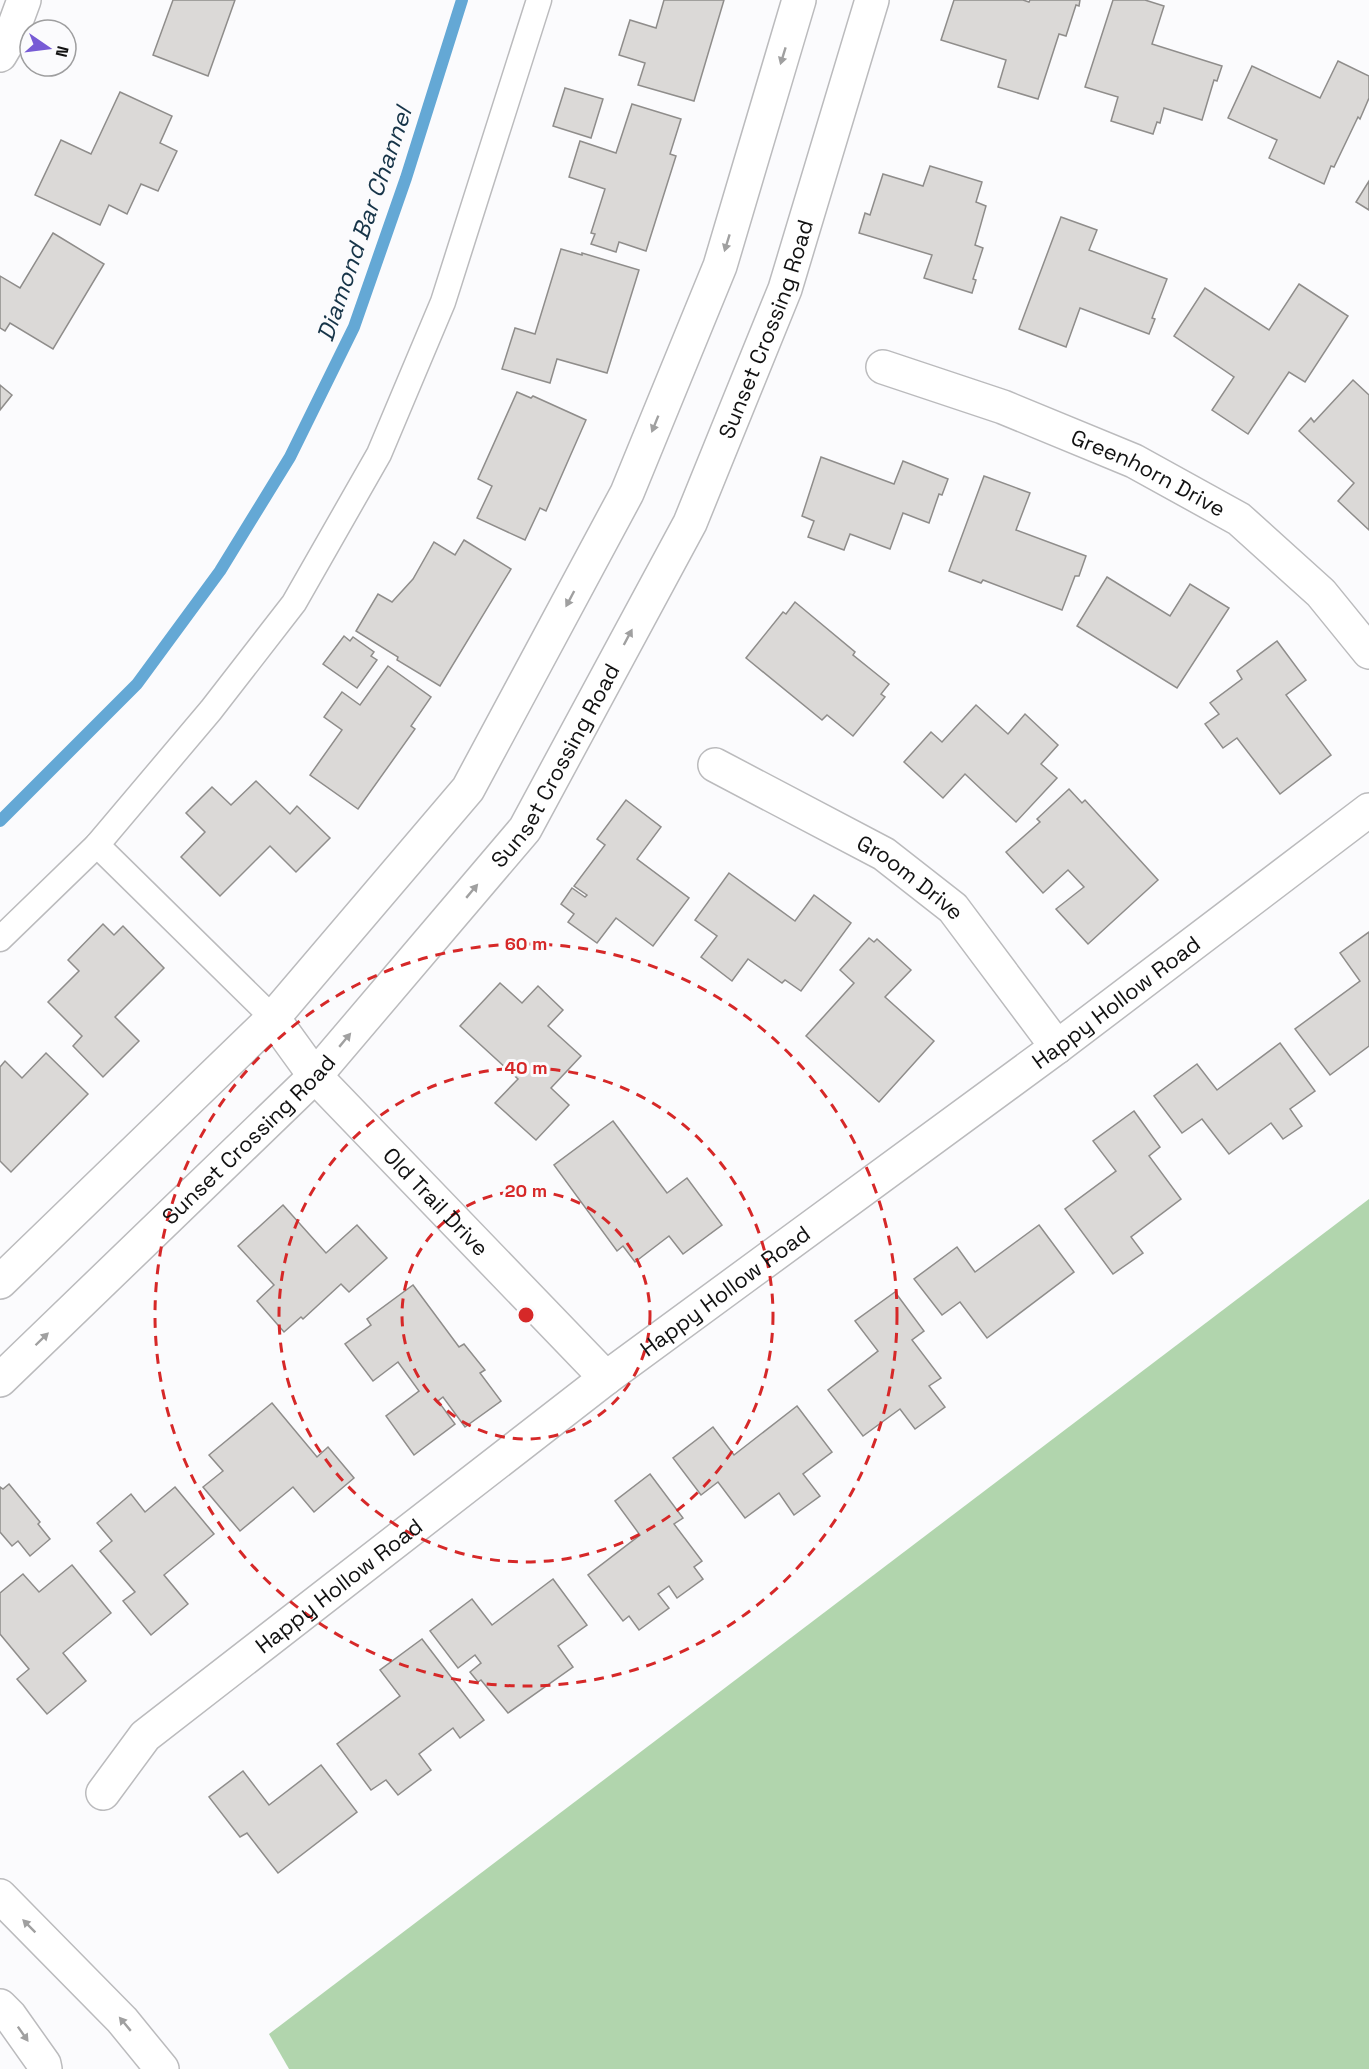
<svg xmlns="http://www.w3.org/2000/svg" width="1369" height="2069" viewBox="0 0 1369 2069" font-family="'Space Grotesk',sans-serif">
<style>
.green{fill:#b1d5ad}
.lines{fill:none;stroke-linecap:round;stroke-linejoin:round}
.stream{stroke:#64a8d5;stroke-width:12}
.building{fill:#dbd9d7;stroke:#8f8d8b;stroke-width:1.5}
.lane-casing{stroke:#bbbbbd;stroke-width:27}
.street-casing{stroke:#bbbbbd;stroke-width:36}
.secondary-casing{stroke:#bbbbbd;stroke-width:36}
.highway-casing{stroke:#bbbbbd;stroke-width:36}
.lane{stroke:#fff;stroke-width:24}
.street{stroke:#fff;stroke-width:33}
.secondary{stroke:#fff;stroke-width:33}
.highway{stroke:#fff;stroke-width:33}
.oneway{fill:#a0a0a0}
.ring{fill:none;stroke:#d62828;stroke-width:3;stroke-dasharray:10 8}
.labels{text-anchor:middle;dominant-baseline:central;stroke-width:6;stroke-linejoin:round;paint-order:stroke}
.street-label{font-size:22px;fill:#121212;stroke:#fbfbfd}
.water-label{font-size:24px;font-style:italic;fill:#163448;stroke:#fbfbfd}
.centre{fill:#d62828;stroke:#fbfbfd;stroke-width:3}
.ring-label{font-size:18px;text-anchor:middle;font-weight:bold;fill:#d62828;stroke:#fbfbfd;stroke-width:6;stroke-linejoin:round;paint-order:stroke}
</style>
<rect width="100%" height="100%" fill="#fbfbfd"/>
<!-- green -->
<path class="green" d="M 1369,1199 L 1369,2069 L 289,2069 L 269,2034 Z"/>
<g class="lines">
<!-- stream -->
<path class="stream" d="M 0,821 L 137,684 L 220,571 L 290,457 L 354,327 L 406,178 L 462,0"/>
</g>
<!-- building -->
<g class="building">
<path d="M 173,0 L 235,0 L 208,76 L 153,55 Z"/>
<path d="M 664,0 L 724,0 L 694,101 L 638,85 L 645,63 L 619,55 L 630,20 L 656,28 Z"/>
<path d="M 954,0 L 1023,0 L 1029,2 L 1030,0 L 1080,0 L 1079,6 L 1076,5 L 1066,36 L 1059,34 L 1038,99 L 998,87 L 1006,60 L 941,40 Z"/>
<path d="M 1113,0 L 1145,0 L 1164,6 L 1152,44 L 1222,66 L 1217,81 L 1214,80 L 1202,120 L 1164,108 L 1160,123 L 1157,122 L 1153,134 L 1111,121 L 1118,97 L 1085,87 Z"/>
<path d="M 1338,61 L 1369,76 L 1369,98 L 1360,119 L 1358,117 L 1334,167 L 1331,166 L 1324,184 L 1269,158 L 1277,140 L 1228,118 L 1252,66 L 1320,98 Z"/>
<path d="M 565,88 L 603,99 L 591,138 L 553,126 Z"/>
<path d="M 120,92 L 172,116 L 160,143 L 177,151 L 158,191 L 141,184 L 127,214 L 109,205 L 100,225 L 35,195 L 61,140 L 91,154 Z"/>
<path d="M 632,104 L 681,119 L 670,154 L 676,156 L 646,251 L 619,242 L 616,252 L 591,244 L 595,234 L 591,233 L 605,189 L 569,177 L 580,141 L 616,153 Z"/>
<path d="M 930,166 L 982,182 L 976,202 L 986,206 L 975,245 L 983,248 L 973,279 L 976,280 L 972,293 L 924,278 L 932,255 L 859,233 L 865,213 L 870,215 L 883,174 L 923,186 Z"/>
<path d="M 1369,181 L 1369,210 L 1356,202 Z"/>
<path d="M 1061,217 L 1097,230 L 1089,250 L 1167,279 L 1152,318 L 1155,319 L 1149,334 L 1080,308 L 1066,347 L 1019,329 Z"/>
<path d="M 53,233 L 104,264 L 53,349 L 10,323 L 5,331 L 0,328 L 0,276 L 20,288 Z"/>
<path d="M 561,249 L 582,255 L 582,253 L 639,270 L 607,373 L 557,359 L 550,383 L 502,369 L 515,328 L 535,334 Z"/>
<path d="M 1299,284 L 1348,316 L 1305,382 L 1289,372 L 1248,434 L 1212,410 L 1234,377 L 1174,336 L 1205,288 L 1269,330 Z"/>
<path d="M 1353,380 L 1369,395 L 1369,530 L 1338,501 L 1354,483 L 1299,431 L 1311,418 L 1314,422 Z"/>
<path d="M 0,385 L 12,395 L 0,410 Z"/>
<path d="M 517,392 L 531,398 L 533,396 L 586,420 L 546,511 L 540,508 L 525,540 L 477,518 L 492,486 L 478,479 Z"/>
<path d="M 821,457 L 894,484 L 903,461 L 948,479 L 942,495 L 939,494 L 929,523 L 903,513 L 890,549 L 850,534 L 844,550 L 808,537 L 814,521 L 802,516 Z"/>
<path d="M 984,476 L 1030,493 L 1016,530 L 1086,556 L 1079,576 L 1075,576 L 1062,610 L 983,580 L 981,583 L 949,571 Z"/>
<path d="M 464,540 L 511,569 L 440,686 L 397,660 L 398,657 L 356,631 L 378,594 L 392,602 L 413,579 L 434,542 L 455,555 Z"/>
<path d="M 1107,577 L 1170,616 L 1190,584 L 1229,608 L 1177,688 L 1077,626 Z"/>
<path d="M 795,602 L 855,652 L 853,655 L 889,684 L 881,694 L 885,697 L 853,736 L 827,715 L 822,720 L 746,658 L 783,612 L 786,614 Z"/>
<path d="M 344,636 L 350,641 L 353,637 L 374,652 L 371,656 L 377,660 L 357,688 L 323,664 Z"/>
<path d="M 1277,641 L 1306,680 L 1286,695 L 1331,755 L 1280,794 L 1237,738 L 1223,748 L 1205,724 L 1219,714 L 1210,703 L 1242,679 L 1237,671 Z"/>
<path d="M 388,666 L 431,697 L 411,726 L 415,729 L 358,809 L 310,775 L 342,730 L 324,717 L 342,692 L 360,705 Z"/>
<path d="M 976,705 L 1008,734 L 1025,714 L 1058,745 L 1041,764 L 1057,778 L 1016,822 L 965,774 L 943,798 L 904,762 L 931,732 L 942,742 Z"/>
<path d="M 256,781 L 290,814 L 297,806 L 330,838 L 296,872 L 270,846 L 220,896 L 181,857 L 205,832 L 186,813 L 212,787 L 231,805 Z"/>
<path d="M 1069,789 L 1082,803 L 1085,800 L 1158,880 L 1088,944 L 1056,909 L 1084,887 L 1068,870 L 1043,893 L 1006,852 L 1040,822 L 1037,819 Z"/>
<path d="M 626,800 L 661,827 L 637,859 L 689,898 L 653,946 L 616,918 L 597,943 L 568,922 L 574,914 L 561,904 L 572,888 L 585,897 L 587,895 L 574,886 L 605,845 L 597,839 Z"/>
<path d="M 729,873 L 795,921 L 814,895 L 851,923 L 801,991 L 785,980 L 782,983 L 748,959 L 732,981 L 701,957 L 717,936 L 695,920 Z"/>
<path d="M 103,924 L 114,935 L 123,926 L 164,968 L 115,1017 L 139,1041 L 103,1077 L 73,1046 L 82,1036 L 48,1002 L 79,971 L 68,960 Z"/>
<path d="M 1369,932 L 1369,1046 L 1330,1075 L 1295,1029 L 1360,981 L 1340,953 Z"/>
<path d="M 869,938 L 874,942 L 877,939 L 911,970 L 885,997 L 934,1041 L 879,1102 L 806,1036 L 854,983 L 840,970 Z"/>
<path d="M 500,983 L 522,1003 L 538,986 L 563,1010 L 548,1026 L 581,1056 L 551,1088 L 569,1105 L 536,1140 L 495,1103 L 518,1079 L 460,1026 Z"/>
<path d="M 1280,1043 L 1315,1091 L 1290,1109 L 1302,1126 L 1283,1139 L 1271,1123 L 1229,1154 L 1202,1119 L 1182,1133 L 1154,1096 L 1197,1064 L 1217,1090 Z"/>
<path d="M 46,1053 L 88,1094 L 11,1172 L 0,1161 L 0,1067 L 5,1061 L 22,1078 Z"/>
<path d="M 1134,1111 L 1160,1147 L 1149,1156 L 1181,1199 L 1131,1237 L 1143,1253 L 1113,1274 L 1065,1209 L 1116,1171 L 1093,1141 Z"/>
<path d="M 613,1121 L 667,1193 L 687,1178 L 722,1225 L 683,1254 L 669,1236 L 635,1262 L 623,1246 L 617,1251 L 554,1165 Z"/>
<path d="M 283,1205 L 326,1253 L 357,1225 L 387,1258 L 349,1292 L 341,1284 L 303,1319 L 301,1317 L 284,1332 L 257,1301 L 274,1285 L 238,1246 Z"/>
<path d="M 1039,1225 L 1074,1272 L 987,1338 L 960,1302 L 942,1315 L 914,1279 L 957,1247 L 975,1272 Z"/>
<path d="M 413,1285 L 459,1347 L 464,1344 L 485,1370 L 480,1373 L 501,1401 L 465,1427 L 443,1397 L 438,1401 L 455,1424 L 414,1455 L 386,1416 L 419,1391 L 398,1362 L 373,1381 L 345,1344 L 371,1325 L 367,1319 Z"/>
<path d="M 895,1292 L 924,1331 L 912,1340 L 941,1378 L 929,1386 L 945,1407 L 915,1429 L 900,1409 L 863,1436 L 828,1390 L 878,1351 L 855,1321 Z"/>
<path d="M 272,1403 L 317,1457 L 328,1447 L 354,1478 L 314,1512 L 293,1487 L 240,1531 L 203,1487 L 223,1471 L 209,1455 Z"/>
<path d="M 797,1406 L 832,1452 L 803,1474 L 820,1496 L 794,1515 L 779,1493 L 745,1518 L 718,1482 L 701,1495 L 673,1458 L 713,1427 L 734,1455 Z"/>
<path d="M 650,1474 L 683,1518 L 674,1524 L 702,1561 L 694,1567 L 703,1579 L 677,1598 L 669,1586 L 658,1594 L 669,1608 L 639,1630 L 629,1616 L 623,1621 L 588,1575 L 640,1535 L 615,1501 Z"/>
<path d="M 9,1484 L 40,1522 L 38,1524 L 50,1539 L 30,1556 L 18,1541 L 12,1546 L 0,1532 L 0,1487 L 3,1489 Z"/>
<path d="M 175,1487 L 214,1534 L 164,1575 L 188,1604 L 151,1635 L 123,1601 L 135,1592 L 100,1551 L 112,1541 L 97,1523 L 131,1494 L 145,1512 Z"/>
<path d="M 72,1565 L 111,1613 L 63,1653 L 86,1681 L 47,1714 L 17,1679 L 29,1669 L 0,1634 L 0,1593 L 23,1574 L 39,1592 Z"/>
<path d="M 553,1579 L 587,1625 L 558,1646 L 573,1667 L 508,1713 L 481,1680 L 478,1682 L 470,1672 L 481,1663 L 475,1655 L 458,1668 L 430,1631 L 472,1599 L 492,1625 Z"/>
<path d="M 422,1639 L 484,1720 L 460,1738 L 453,1728 L 419,1754 L 431,1770 L 398,1795 L 386,1780 L 371,1790 L 337,1744 L 400,1696 L 380,1670 Z"/>
<path d="M 321,1765 L 357,1812 L 278,1873 L 247,1833 L 240,1837 L 209,1797 L 243,1771 L 269,1805 Z"/>
</g>
<g class="lines">
<!-- lane casing -->
<g class="lane-casing">
<g id="lane">
<path d="M 97,845 L 273,1018"/>
<path d="M 0,939 L 97,845 L 211,710 L 294,603 L 379,454 L 443,302 L 539,0"/>
</g>
</g>
<!-- street casing -->
<g class="street-casing">
<g id="street">
<path d="M 0,55 L 10,38 L 24,0"/>
<path id="s1" d="M 883,367 L 1003,407 L 1134,461 L 1239,519 L 1321,593 L 1369,652"/>
<path id="s2" d="M 715,765 L 884,854 L 953,908 L 1057,1047"/>
<path id="s3" d="M 273,1018 L 315,1076 L 606,1378"/>
<path id="s4" d="M 103,1793 L 145,1736 L 606,1378 L 1057,1047 L 1369,810"/>
</g>
</g>
<!-- secondary casing -->
<g class="secondary-casing">
<g id="secondary">
<path d="M 0,1282 L 273,1018 L 468,789 L 627,493 L 720,266 L 799,0"/>
<path id="s5" d="M 0,1380 L 315,1076 L 525,829 L 690,523 L 785,289 L 872,0"/>
</g>
</g>
<!-- highway casing -->
<g class="highway-casing">
<g id="highway">
<path d="M 0,1896 L 122,2020 L 162,2069"/>
<path d="M 0,2006 L 10,2016 L 44,2064 L 45,2069"/>
</g>
</g>
<!-- lane -->
<use href="#lane" class="lane"/>
<!-- street -->
<use href="#street" class="street"/>
<!-- secondary -->
<use href="#secondary" class="secondary"/>
<!-- highway -->
<use href="#highway" class="highway"/>
</g>
<!-- one-way arrows -->
<defs><path id="oneway-solid" d="M-6-.8H1V-3.2L6.5 0L1 3.2V.8H-6Z" transform="scale(1.5)"/></defs>
<g class="oneway">
<use href="#oneway-solid" transform="translate(783 56) rotate(107)"/>
<use href="#oneway-solid" transform="translate(727 243) rotate(107)"/>
<use href="#oneway-solid" transform="translate(655 424) rotate(112)"/>
<use href="#oneway-solid" transform="translate(570 599) rotate(118)"/>
<use href="#oneway-solid" transform="translate(628 637) rotate(-62)"/>
<use href="#oneway-solid" transform="translate(472 891) rotate(-50)"/>
<use href="#oneway-solid" transform="translate(345 1040) rotate(-50)"/>
<use href="#oneway-solid" transform="translate(42 1339) rotate(-44)"/>
<use href="#oneway-solid" transform="translate(29 1926) rotate(-135)"/>
<use href="#oneway-solid" transform="translate(125 2024) rotate(-130)"/>
<use href="#oneway-solid" transform="translate(23 2034) rotate(55)"/>
</g>
<!-- distance rings -->
<g class="ring">
<circle cx="526" cy="1315" r="124"/>
<circle cx="526" cy="1315" r="247"/>
<circle cx="526" cy="1315" r="371"/>
</g>
<g class="labels">
<!-- street labels -->
<g class="street-label">
<text stroke="none"><textPath href="#s5" startOffset="1318">Sunset Crossing Road</textPath></text>
<text stroke="none"><textPath href="#s1" startOffset="286">Greenhorn Drive</textPath></text>
<text stroke="none"><textPath href="#s5" startOffset="832">Sunset Crossing Road</textPath></text>
<text stroke="none"><textPath href="#s2" startOffset="226">Groom Drive</textPath></text>
<text stroke="none"><textPath href="#s4" startOffset="1288">Happy Hollow Road</textPath></text>
<text stroke="none"><textPath href="#s5" startOffset="346">Sunset Crossing Road</textPath></text>
<text stroke="none"><textPath href="#s3" startOffset="246">Old Trail Drive</textPath></text>
<text stroke="none"><textPath href="#s4" startOffset="802">Happy Hollow Road</textPath></text>
<text stroke="none"><textPath href="#s4" startOffset="316">Happy Hollow Road</textPath></text>
</g>
<!-- water labels -->
<g class="water-label">
<text transform="translate(364 224) rotate(-71)">Diamond Bar Channel</text>
</g>
</g>
<circle cx="526" cy="1315" r="9" class="centre"/>
<g class="ring-label">
<text x="526" y="950">60 m</text>
<text x="526" y="1074">40 m</text>
<text x="526" y="1197">20 m</text>
</g>
<!-- north arrow -->
<g transform="translate(48 48) rotate(104)"><circle r="28" fill="#fbfbfd" stroke="#9e9e9f" stroke-width="1.5"/>
<path d="M0-4.5L10 22L0 15L-10 22Z" fill="#775bd5"/>
<text y="-9" font-size="16" font-weight="bold" text-anchor="middle" fill="#121212">N</text>
</g>
</svg>
